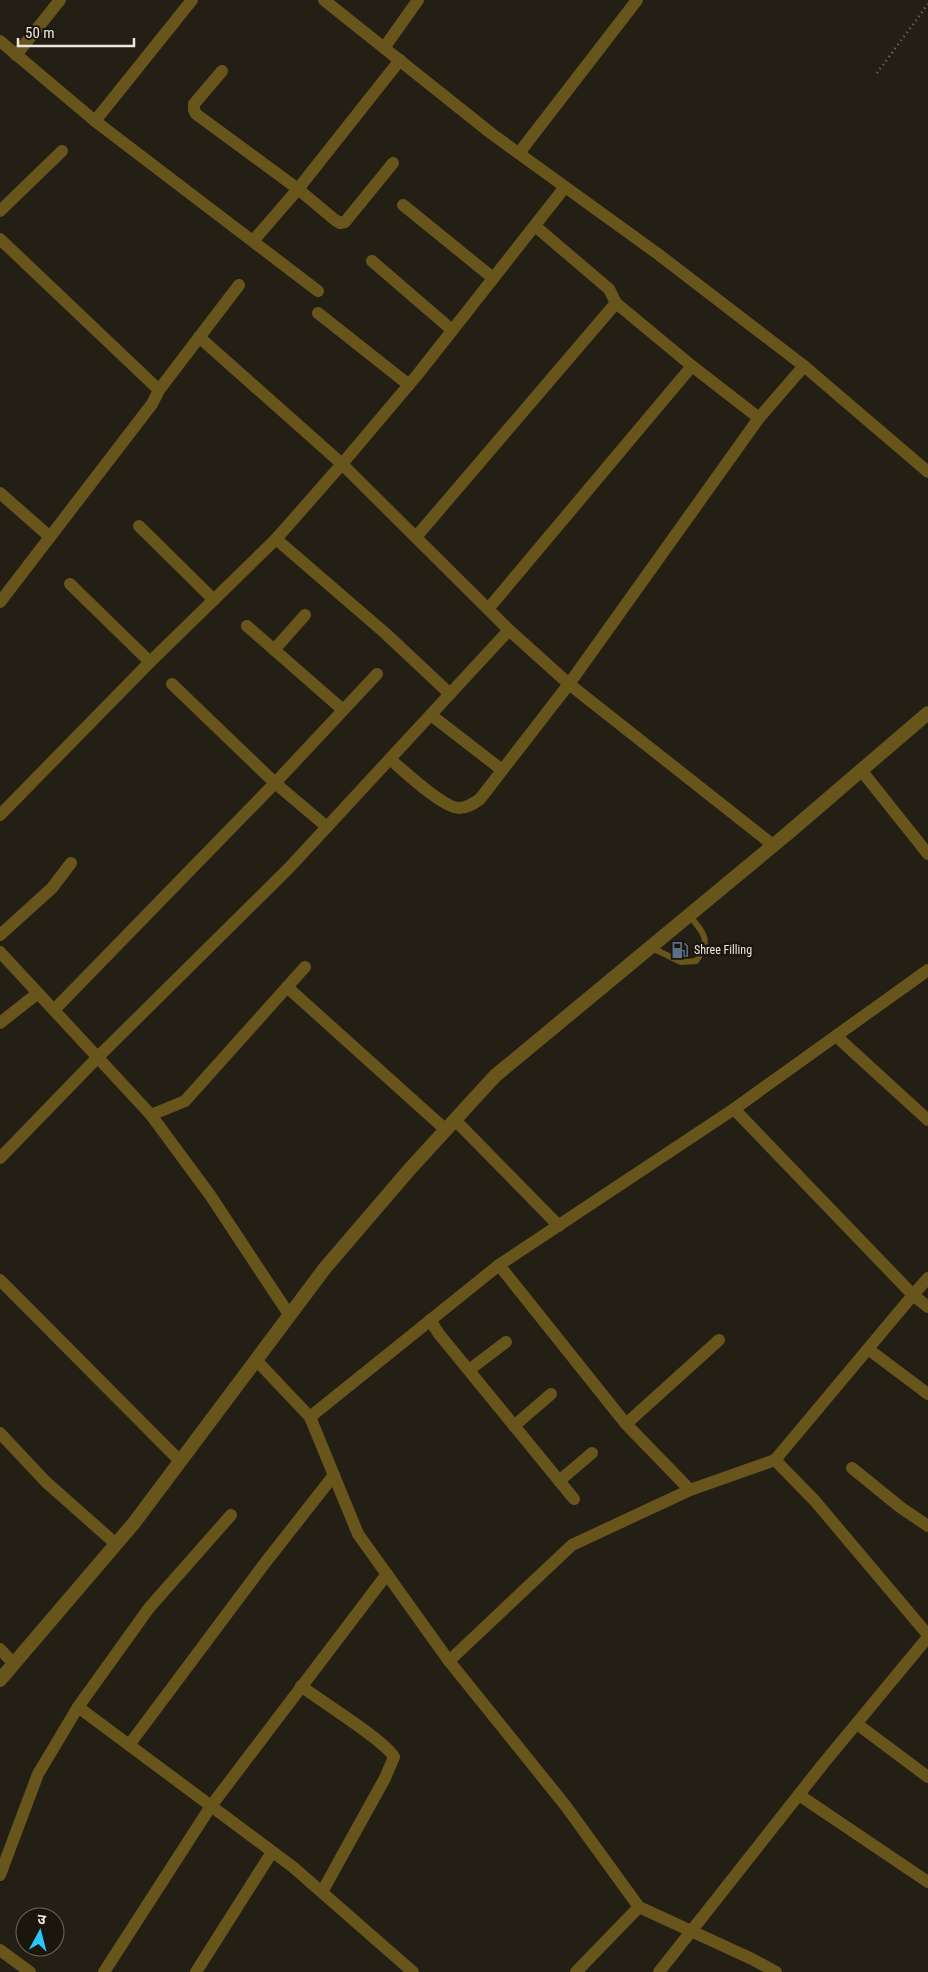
<svg xmlns="http://www.w3.org/2000/svg" width="928" height="1972" viewBox="0 0 928 1972" font-family="'Roboto Condensed','Noto Sans Devanagari',sans-serif">
<style>
.lines{fill:none;stroke-linecap:round;stroke-linejoin:round}
.path{stroke:#7b776e;stroke-width:2.5;stroke-dasharray:1 4;stroke-linecap:butt}
.service{stroke:#68551c;stroke-width:6}
.minor{stroke:#68551c;stroke-width:12}
.tertiary{stroke:#68551c;stroke-width:14}
.labels{text-anchor:middle;dominant-baseline:central;stroke-width:5;stroke-linejoin:round;paint-order:stroke}
.poi-label{font-size:12px;fill:#eae7e0;stroke:#1b160c;text-anchor:start}
</style>
<rect width="100%" height="100%" fill="#241f15"/>
<g class="lines">
<!-- path -->
<path class="path" d="M 877,73 L 928,4"/>
<!-- service -->
<path class="service" d="M 650,947 L 681,962 L 696,961 C 713,940 703,933 689,915"/>
<!-- minor -->
<g class="minor">
<path d="M 324,0 L 492,134 L 658,254 L 804,366 L 928,472"/>
<path d="M 0,41 L 95,121 L 318,291"/>
<path d="M 384,48 L 418,0"/>
<path d="M 16,55 L 60,0"/>
<path d="M 222,71 L 194,104 L 194,110 L 196,114 L 298,189 L 335,220 L 340,223 L 345,222 L 393,163"/>
<path d="M 95,121 L 192,0"/>
<path d="M 519,153 L 637,0"/>
<path d="M 565,187 L 418,374 L 342,464 L 509,630 L 569,684 L 773,845"/>
<path d="M 403,205 L 493,278"/>
<path d="M 0,211 L 62,151"/>
<path d="M 535,226 L 609,289 L 616,303 L 692,366"/>
<path d="M 0,239 L 159,390 L 152,404 L 0,602"/>
<path d="M 253,241 L 298,189 L 400,60"/>
<path d="M 372,261 L 452,330"/>
<path d="M 318,313 L 409,385"/>
<path d="M 159,390 L 239,285"/>
<path d="M 0,493 L 49,536"/>
<path d="M 139,526 L 214,600"/>
<path d="M 416,537 L 616,303"/>
<path d="M 276,539 L 385,633 L 450,694"/>
<path d="M 70,584 L 150,662"/>
<path d="M 488,609 L 692,366 L 759,418"/>
<path d="M 247,626 L 343,710"/>
<path d="M 274,650 L 305,615"/>
<path d="M 431,715 L 502,770"/>
<path d="M 390,759 C 404,771 443,808 459,808 C 467,808 473,804 480,799 L 569,684 L 759,418 L 804,366"/>
<path d="M 861,770 L 928,854"/>
<path d="M 0,815 L 150,662 L 276,539 L 342,464 L 199,337"/>
<path d="M 327,827 L 275,783 L 377,674"/>
<path d="M 0,935 L 52,888 L 71,863"/>
<path d="M 0,952 L 151,1115 L 210,1195 L 290,1316"/>
<path d="M 287,987 L 446,1130"/>
<path d="M 54,1010 L 275,783 L 172,684"/>
<path d="M 0,1023 L 38,993"/>
<path d="M 836,1036 L 928,1120"/>
<path d="M 734,1109 L 913,1295 L 775,1460 L 815,1501 L 928,1635"/>
<path d="M 151,1115 L 185,1101 L 305,967"/>
<path d="M 455,1120 L 559,1226"/>
<path d="M 0,1158 L 98,1057 L 289,868 L 509,630"/>
<path d="M 499,1265 L 626,1424 L 690,1490"/>
<path d="M 928,1278 L 913,1295 L 928,1307"/>
<path d="M 0,1280 L 180,1461"/>
<path d="M 430,1320 L 439,1334 L 574,1499"/>
<path d="M 868,1349 L 928,1394"/>
<path d="M 257,1361 L 310,1417 L 358,1534 L 449,1661 L 572,1545 L 690,1490 L 775,1460"/>
<path d="M 469,1370 L 506,1342"/>
<path d="M 310,1417 L 499,1265 L 734,1109 L 928,970"/>
<path d="M 626,1424 L 719,1340"/>
<path d="M 514,1426 L 551,1394"/>
<path d="M 0,1433 L 46,1482 L 116,1544"/>
<path d="M 852,1468 L 900,1507 L 928,1526"/>
<path d="M 559,1481 L 592,1453"/>
<path d="M 0,1649 L 14,1664"/>
<path d="M 449,1661 L 565,1805 L 639,1907 L 752,1959 L 776,1972"/>
<path d="M 301,1686 C 319,1700 386,1741 394,1757 L 385,1778 L 322,1892"/>
<path d="M 78,1707 L 293,1867 L 413,1972"/>
<path d="M 857,1724 L 928,1777"/>
<path d="M 129,1745 L 265,1563 L 334,1475"/>
<path d="M 799,1795 L 928,1882"/>
<path d="M 0,1875 L 38,1774 L 78,1707 L 149,1608 L 231,1515"/>
<path d="M 0,1950 L 30,1972"/>
<path d="M 104,1972 L 211,1806 L 387,1574"/>
<path d="M 196,1972 L 272,1852"/>
<path d="M 576,1972 L 639,1907"/>
<path d="M 659,1972 L 823,1764 L 928,1637"/>
</g>
<!-- tertiary -->
<path class="tertiary" d="M 0,1680 L 134,1523 L 325,1268 L 409,1170 L 495,1076 L 787,834 L 928,713"/>
</g>
<!-- icons -->
<defs>
<g id="fuel-bare" transform="scale(1.35)"><path d="M-5.5-6h7V0h2V4h1.3V-2.5L3-4.5l.8-.8L6-3V5H2.5V1h-1V6h-7ZM-4.2-4.7v3.2H.2V-4.7Z" fill="#5c6f8a" stroke="#1b160c" stroke-width="2.5" paint-order="stroke"/></g>
</defs>
<g fill-rule="evenodd">
<use href="#fuel-bare" x="680" y="950"/>
</g>
<g class="labels">
<!-- poi labels -->
<g class="poi-label">
<text x="694" y="950">Shree Filling</text>
</g>
</g>
<!-- north arrow -->
<g transform="translate(40 1932) rotate(7)"><circle r="24" fill="#1b160c" stroke="#6e6a61"/>
<path d="M0-4L9 19L0 12L-9 19Z" fill="#28c8ff"/>
<text y="-8" font-size="14" font-weight="bold" text-anchor="middle" fill="#eae7e0">उ</text>
</g>
<!-- scale -->
<path d="M18 38v8h116v-8" fill="none" stroke="#eae7e0" stroke-width="2.5"/>
<text x="25" y="38" font-size="15" fill="#eae7e0" stroke="#1b160c" stroke-width="4" paint-order="stroke">50 m</text>
</svg>
